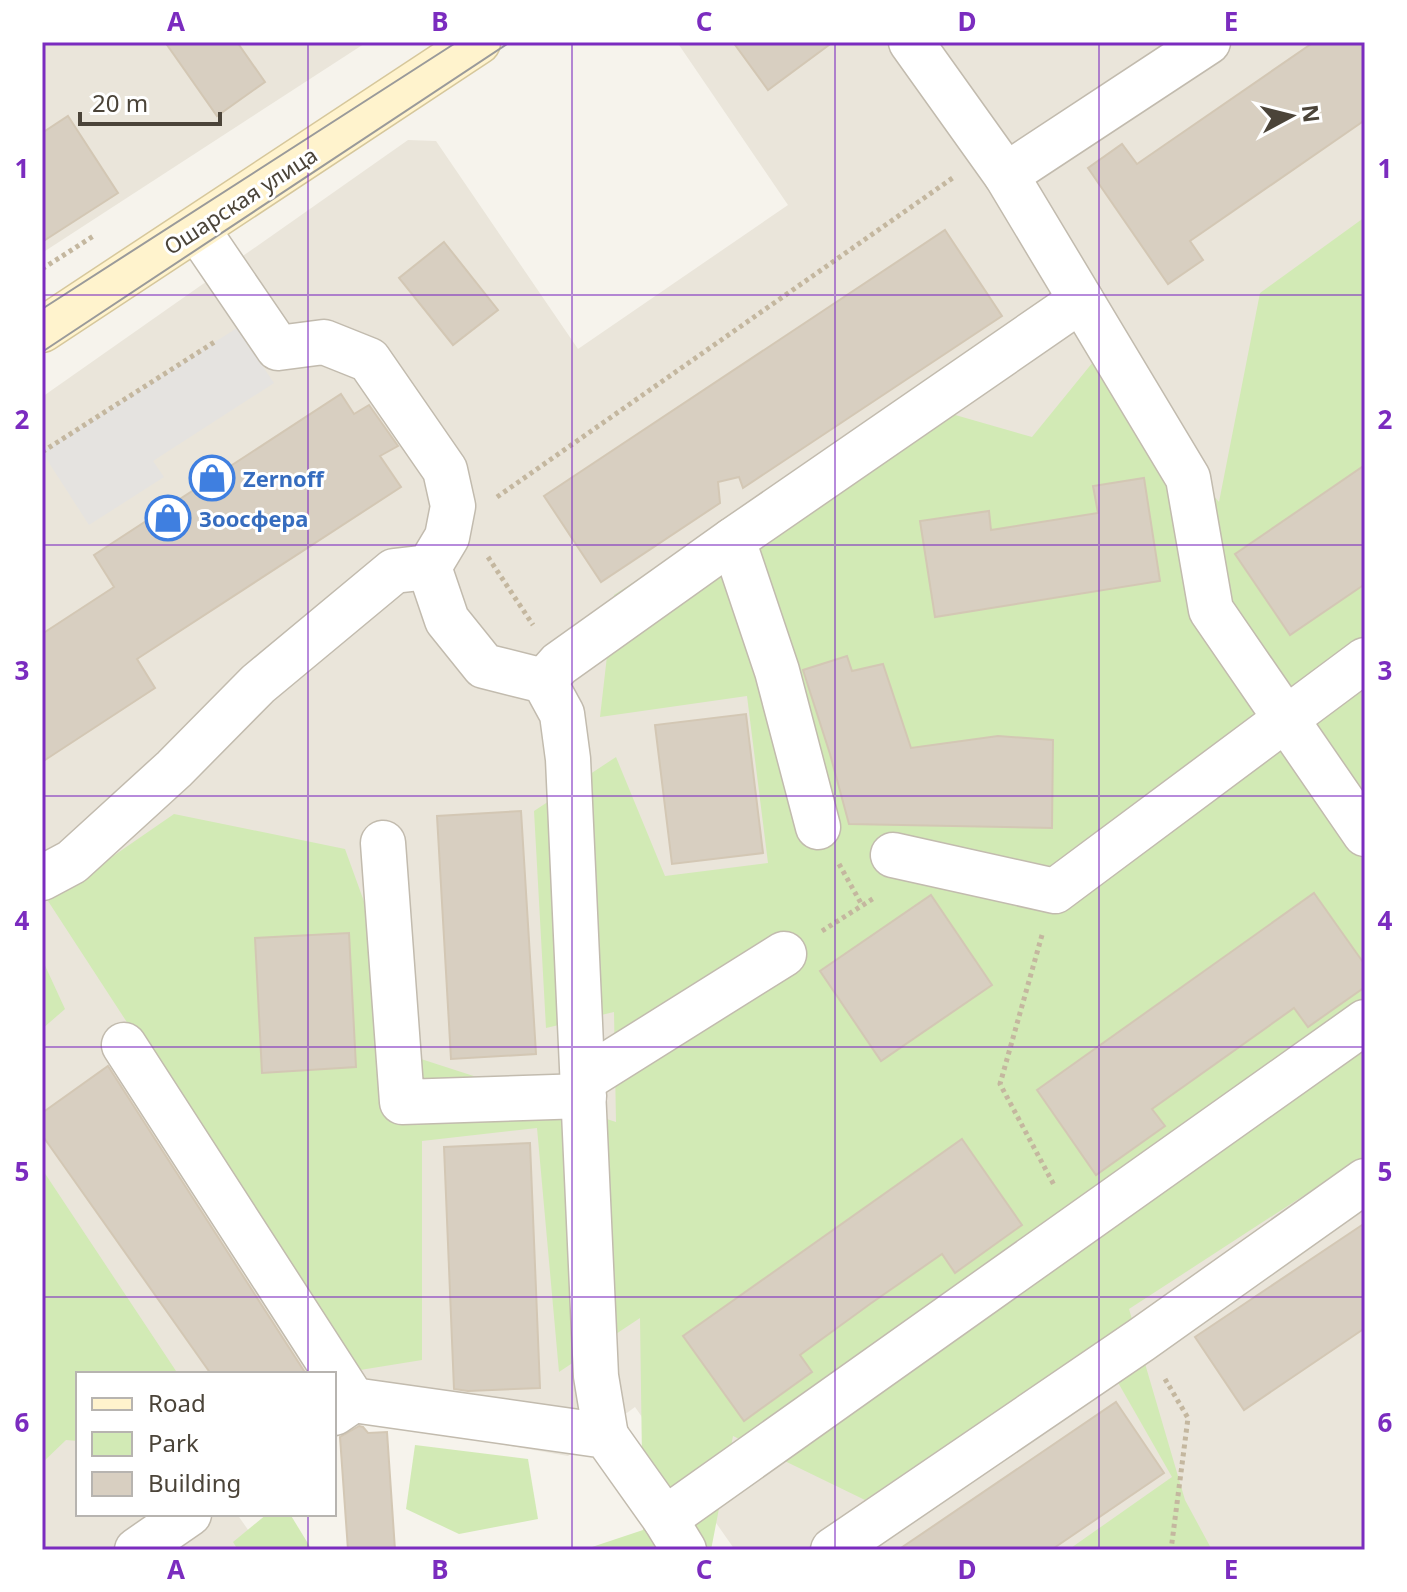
<svg xmlns="http://www.w3.org/2000/svg" width="1407" height="1592" viewBox="0 0 1407 1592" font-family="'Noto Sans',sans-serif">
<style>
.residential{fill:#eae5da}
.green{fill:#d2eab5}
.parking{fill:#e5e3e0}
.building{fill:#d8cfc1;stroke:#d3c7b4;stroke-width:2}
.lines{fill:none;stroke-linecap:round;stroke-linejoin:round}
.street-casing{stroke:#c2bbae;stroke-width:47}
.secondary-casing{stroke:#d6c79b;stroke-width:47}
.path{stroke:#c4b79f;stroke-width:5;stroke-dasharray:4 4;stroke-linecap:butt}
.street{stroke:#fff;stroke-width:44}
.secondary{stroke:#fff3cd;stroke-width:44}
.tram{stroke:#9a9a9a;stroke-width:2}
.grid{fill:none;stroke:#7b2cbf;stroke-width:2;stroke-opacity:0.55}
.labels{text-anchor:middle;dominant-baseline:central;stroke-width:6;stroke-linejoin:round;paint-order:stroke}
.street-label{font-size:22px;fill:#4b4439;stroke:#fff}
.shop-label{font-size:22px;font-weight:bold;fill:#366cbe;stroke:#fff;text-anchor:start}
.neatline{fill:none;stroke:#7b2cbf;stroke-width:3}
.grid-label{font-size:26px;text-anchor:middle;font-weight:bold;fill:#7b2cbf}
</style>
<rect width="100%" height="100%" fill="#f6f3ec"/>
<!-- residential -->
<g class="residential">
<path d="M 42,42 L 367,42 L 42,253 Z"/>
<path d="M 677,42 L 1365,42 L 1365,1550 L 735,1550 L 635,1407 L 568,1456 L 418,1430 L 394,1422 L 334,1428 L 334,1374 L 78,1374 L 78,1514 L 237,1514 L 262,1550 L 42,1550 L 42,397 L 408,140 L 436,141 L 578,349 L 788,205 Z"/>
</g>
<!-- green -->
<g class="green">
<path d="M 1365,217 L 1365,1158 L 1363,1157 L 1129,1309 L 1185,1500 L 1212,1550 L 1068,1550 L 1172,1477 L 1096,1344 L 865,1500 L 733,1436 L 711,1550 L 583,1550 L 643,1530 L 640,1318 L 559,1372 L 537,1128 L 422,1141 L 422,1360 L 354,1371 L 48,901 L 174,814 L 345,849 L 421,1059 L 616,1122 L 614,1012 L 546,1028 L 534,811 L 616,757 L 665,876 L 768,863 L 747,696 L 600,717 L 614,595 L 910,402 L 1032,437 L 1093,362 L 1219,502 L 1260,293 Z"/>
<path d="M 42,959 L 65,1009 L 42,1029 Z"/>
<path d="M 42,1169 L 178,1374 L 78,1374 L 78,1441 L 66,1440 L 42,1463 Z"/>
<path d="M 415,1445 L 528,1459 L 538,1519 L 459,1534 L 406,1509 Z"/>
<path d="M 267,1514 L 290,1514 L 312,1550 L 238,1550 L 233,1542 Z"/>
</g>
<!-- parking -->
<path class="parking" d="M 237,328 L 274,383 L 153,461 L 164,477 L 89,525 L 42,452 Z"/>
<!-- building -->
<g class="building">
<path d="M 165,42 L 237,42 L 265,82 L 217,116 Z"/>
<path d="M 733,42 L 833,42 L 768,90 Z"/>
<path d="M 1314,42 L 1365,42 L 1365,120 L 1190,241 L 1203,260 L 1168,284 L 1088,168 L 1122,144 L 1137,164 Z"/>
<path d="M 68,116 L 118,193 L 42,242 L 42,133 Z"/>
<path d="M 945,230 L 1002,316 L 743,488 L 739,477 L 718,482 L 720,503 L 601,582 L 544,496 Z"/>
<path d="M 444,242 L 498,310 L 453,345 L 399,278 Z"/>
<path d="M 341,394 L 354,414 L 369,405 L 398,446 L 380,456 L 401,487 L 137,659 L 155,688 L 42,762 L 42,634 L 114,587 L 94,555 Z"/>
<path d="M 1365,465 L 1365,584 L 1290,635 L 1235,554 Z"/>
<path d="M 1144,478 L 1160,581 L 935,617 L 920,521 L 989,511 L 991,530 L 1098,513 L 1093,486 Z"/>
<path d="M 847,656 L 852,671 L 883,664 L 911,748 L 998,736 L 1053,740 L 1052,828 L 849,824 L 830,754 L 803,670 Z"/>
<path d="M 746,714 L 763,853 L 672,864 L 655,725 Z"/>
<path d="M 521,811 L 536,1054 L 451,1059 L 437,816 Z"/>
<path d="M 1314,893 L 1365,965 L 1365,987 L 1308,1027 L 1294,1008 L 1152,1109 L 1165,1126 L 1096,1175 L 1037,1090 Z"/>
<path d="M 931,895 L 992,985 L 881,1061 L 820,971 Z"/>
<path d="M 349,933 L 356,1067 L 262,1073 L 255,938 Z"/>
<path d="M 108,1066 L 306,1374 L 211,1374 L 42,1135 L 42,1113 Z"/>
<path d="M 962,1139 L 1022,1225 L 955,1273 L 942,1254 L 870,1304 L 800,1355 L 812,1372 L 744,1421 L 683,1336 Z"/>
<path d="M 530,1143 L 540,1388 L 468,1391 L 454,1389 L 444,1147 Z"/>
<path d="M 1365,1223 L 1365,1328 L 1244,1410 L 1195,1337 Z"/>
<path d="M 1116,1402 L 1164,1473 L 1051,1550 L 898,1550 Z"/>
<path d="M 359,1426 L 363,1427 L 368,1433 L 387,1432 L 395,1550 L 348,1550 L 340,1437 Z"/>
</g>
<g class="lines">
<!-- street casing -->
<g class="street-casing">
<g id="street">
<path d="M 911,42 L 1006,175 L 1188,478 L 1211,610 L 1365,834"/>
<path d="M 1006,175 L 1208,42"/>
<path d="M 733,540 L 777,671 L 818,827"/>
<path d="M 429,567 L 447,620 L 484,666 L 544,681 L 562,714 L 568,759 L 596,1376 L 606,1436"/>
<path d="M 544,681 L 559,664 L 733,540 L 1081,300"/>
<path d="M 383,843 L 402,1102 L 584,1096"/>
<path d="M 893,855 L 1055,891 L 1365,660"/>
<path d="M 42,878 L 72,862 L 174,769 L 258,684 L 394,571 L 429,567 L 447,537 L 453,506 L 445,470 L 369,360 L 324,342 L 278,348 L 197,229"/>
<path d="M 124,1045 L 353,1400"/>
<path d="M 583,1080 L 784,954"/>
<path d="M 334,1413 L 353,1400 L 606,1436 L 665,1519 L 684,1550"/>
<path d="M 665,1519 L 1365,1022"/>
<path d="M 137,1550 L 189,1514"/>
<path d="M 833,1550 L 1141,1340 L 1365,1181"/>
</g>
</g>
<!-- secondary casing -->
<g class="secondary-casing">
<path id="secondary" d="M 42,330 L 478,42"/>
</g>
<!-- path -->
<g class="path">
<path d="M 42,269 L 95,235"/>
<path d="M 42,452 L 216,341"/>
<path d="M 497,497 L 954,177"/>
<path d="M 488,557 L 533,625"/>
<path d="M 839,864 L 862,905"/>
<path d="M 822,931 L 874,898"/>
<path d="M 1042,935 L 1000,1084 L 1054,1185"/>
<path d="M 1165,1379 L 1188,1418 L 1171,1550"/>
</g>
<!-- street -->
<use href="#street" class="street"/>
<!-- secondary -->
<use href="#secondary" class="secondary"/>
<!-- tram -->
<g class="tram">
<path d="M 42,309 L 457,42"/>
<path d="M 42,352 L 510,42"/>
</g>
</g>
<!-- grid -->
<path class="grid" d="M 308,42 L 308,1374M 572,42 L 572,1550M 835,42 L 835,1550M 1099,42 L 1099,1550M 42,295 L 1365,295M 42,545 L 1365,545M 42,796 L 1365,796M 42,1047 L 1365,1047M 42,1297 L 1365,1297M 308,1514 L 308,1550"/>
<!-- icons -->
<defs>
<g id="shop-ring" transform="scale(2.3)"><circle r="9.5" fill="#fff" stroke="#3f7fe0" stroke-width="1.5"/><path d="M-5-2.5h2.3a2.7 3.5 0 0 1 5.4 0H5L5.5 6h-11ZM-1.5-2.5h3a1.5 2.3 0 0 0-3 0Z" fill="#3f7fe0"/></g>
</defs>
<g fill-rule="evenodd">
<use href="#shop-ring" x="212" y="478"/>
<use href="#shop-ring" x="168" y="518"/>
</g>
<g class="labels">
<!-- street labels -->
<g class="street-label">
<text transform="translate(240 200) rotate(-33)">Ошарская улица</text>
</g>
<!-- shop labels -->
<g class="shop-label">
<text x="243" y="478">Zernoff</text>
<text x="199" y="518">Зоосфера</text>
</g>
</g>
<!-- border -->
<rect width="1407" height="1592" fill="none" stroke="#ffffff" stroke-width="88"/>
<!-- legend -->
<rect x="76" y="1372" width="260" height="144" fill="#ffffff" stroke="#b7b4b0" stroke-width="2"/>
<rect x="92" y="1398" width="40" height="12" fill="#fff3cd" stroke="#b7b4b0" stroke-width="2"/>
<text x="148" y="1412" font-size="24" fill="#4b4439">Road</text>
<rect x="92" y="1432" width="40" height="24" fill="#d2eab5" stroke="#b7b4b0" stroke-width="2"/>
<text x="148" y="1452" font-size="24" fill="#4b4439">Park</text>
<rect x="92" y="1472" width="40" height="24" fill="#d8cfc1" stroke="#b7b4b0" stroke-width="2"/>
<text x="148" y="1492" font-size="24" fill="#4b4439">Building</text>
<!-- north arrow -->
<g transform="translate(1291 116) rotate(83)" stroke="#ffffff" stroke-width="6" paint-order="stroke">
<path d="M0-6L14 30L0 20L-14 30Z" fill="#4b4439"/>
<text y="-12" font-size="22" font-weight="bold" text-anchor="middle" fill="#4b4439">N</text>
</g>
<!-- scale -->
<path d="M80 112v12h140v-12" fill="none" stroke="#4b4439" stroke-width="4"/>
<text x="92" y="112" font-size="24" fill="#4b4439" stroke="#ffffff" stroke-width="6" paint-order="stroke">20 m</text>
<rect x="44" y="44" width="1319" height="1504" class="neatline"/>
<g class="grid-label">
<text x="176" y="31">A</text>
<text x="440" y="31">B</text>
<text x="704" y="31">C</text>
<text x="967" y="31">D</text>
<text x="1231" y="31">E</text>
<text x="22" y="178">1</text>
<text x="1385" y="178">1</text>
<text x="22" y="429">2</text>
<text x="1385" y="429">2</text>
<text x="22" y="680">3</text>
<text x="1385" y="680">3</text>
<text x="22" y="930">4</text>
<text x="1385" y="930">4</text>
<text x="22" y="1181">5</text>
<text x="1385" y="1181">5</text>
<text x="22" y="1432">6</text>
<text x="1385" y="1432">6</text>
<text x="176" y="1579">A</text>
<text x="440" y="1579">B</text>
<text x="704" y="1579">C</text>
<text x="967" y="1579">D</text>
<text x="1231" y="1579">E</text>
</g>
</svg>
